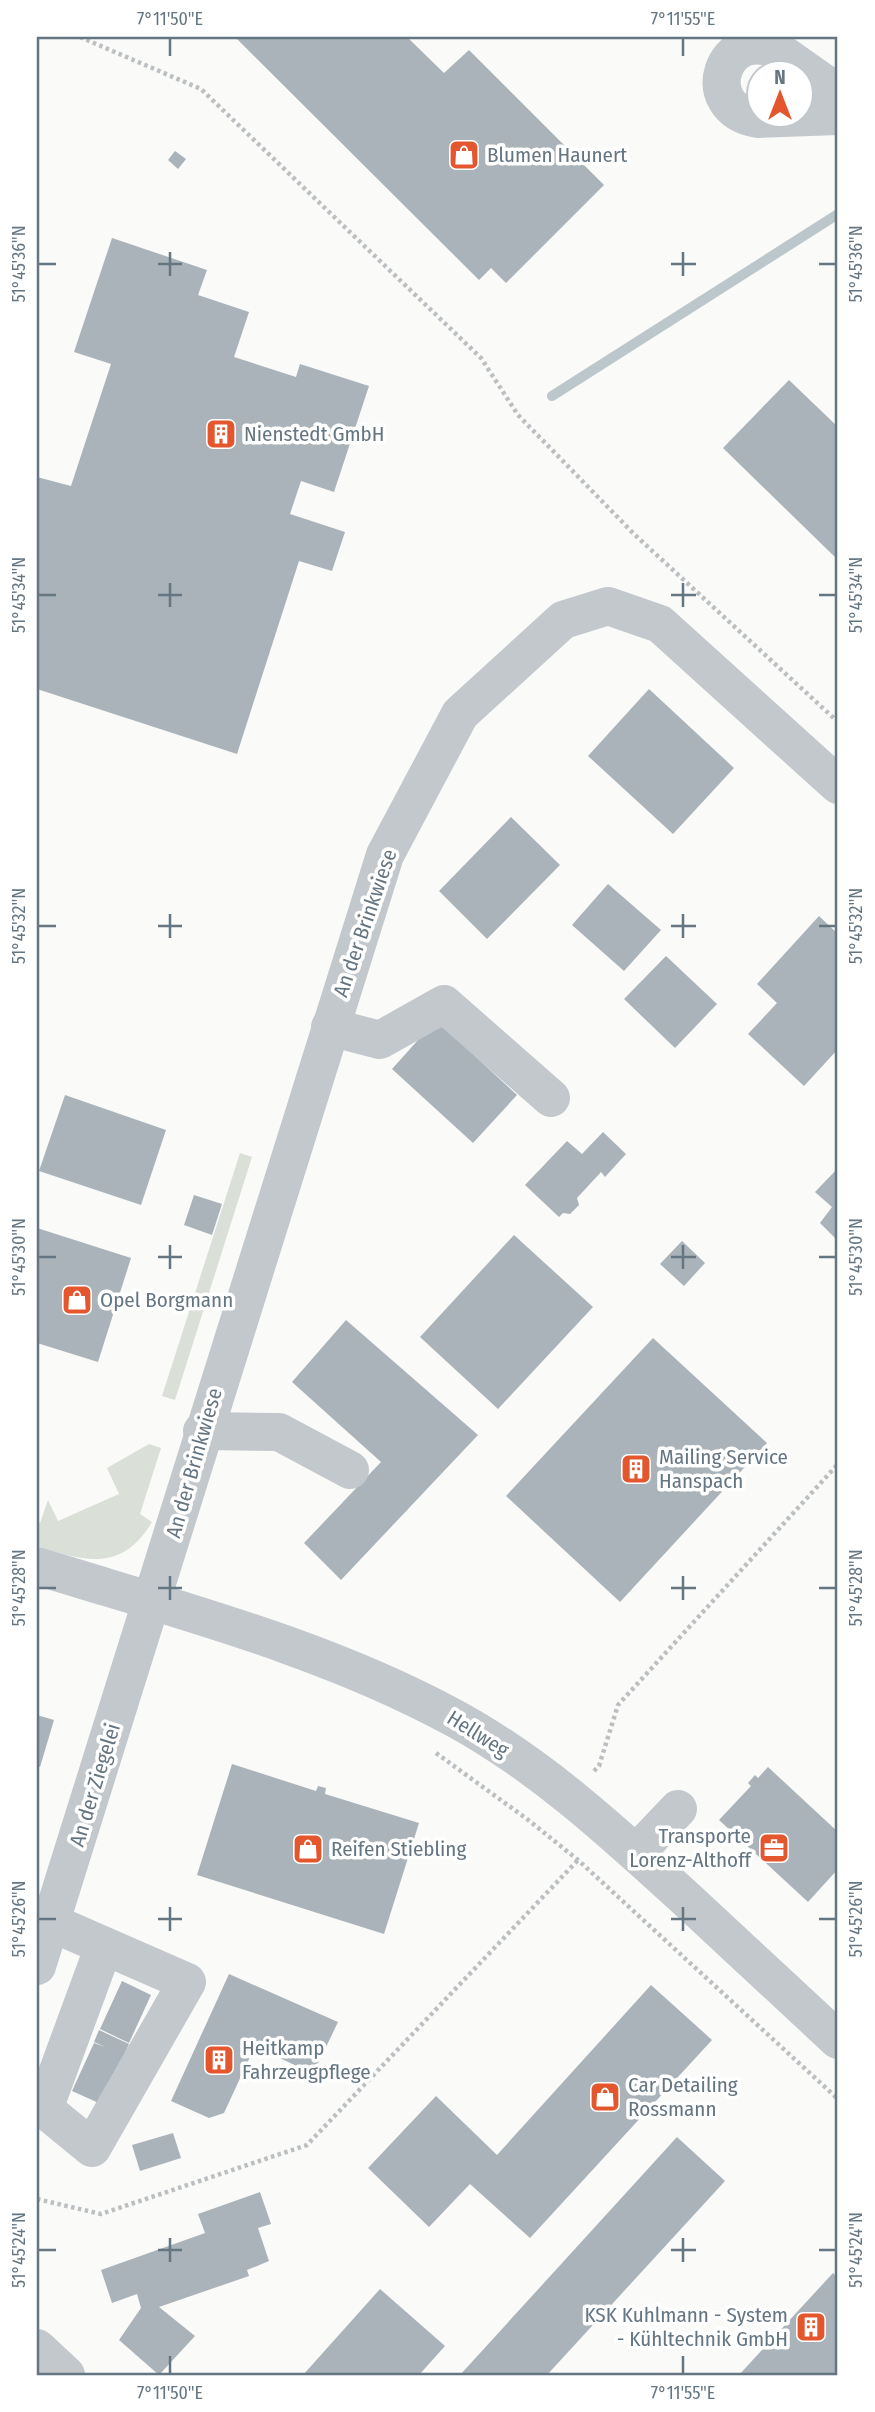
<svg xmlns="http://www.w3.org/2000/svg" width="875" height="2412" viewBox="0 0 875 2412" font-family="'Fira Sans Condensed',sans-serif">
<style>
.green{fill:#dadfd7}
.lines{fill:none;stroke-linecap:round;stroke-linejoin:round}
.stream{stroke:#bbc7cb;stroke-width:10}
.building{fill:#aab3b9}
.path{stroke:#bbbfc2;stroke-width:4.5;stroke-dasharray:3.5 3.5;stroke-linecap:butt}
.minor{stroke:#c3c8cc;stroke-width:38}
.ticks{fill:none;stroke:#657683;stroke-width:2.5}
.labels{text-anchor:middle;dominant-baseline:central;stroke-width:7;stroke-linejoin:round;paint-order:stroke}
.poi-label{font-size:21px;fill:#657683;stroke:#fff;text-anchor:start}
.street-label{font-size:21px;fill:#657683;stroke:#fff}
.neatline{fill:none;stroke:#657683;stroke-width:2.5}
.ticks-label{font-size:18px;text-anchor:middle;fill:#657683}
</style>
<rect width="100%" height="100%" fill="#fafaf8"/>
<!-- green -->
<g class="green">
<path d="M 240,1153 L 252,1157 L 175,1400 L 162,1396 Z"/>
<path d="M 149,1444 L 161,1448 L 140,1514 L 152,1522 C 122,1572 86,1562 37,1546 L 37,1522 L 40,1523 L 48,1500 L 58,1521 L 119,1494 L 107,1468 Z"/>
</g>
<g class="lines">
<!-- stream -->
<path class="stream" d="M 552,396 L 838,214"/>
</g>
<!-- building -->
<g class="building">
<path d="M 235,37 L 407,37 L 444,73 L 469,50 L 604,185 L 506,283 L 491,268 L 479,280 Z"/>
<path d="M 175,151 L 186,159 L 178,169 L 168,160 Z"/>
<path d="M 112,238 L 207,270 L 198,295 L 249,312 L 234,357 L 296,377 L 300,364 L 369,386 L 334,492 L 301,481 L 290,514 L 345,532 L 332,571 L 299,561 L 237,754 L 37,689 L 37,477 L 71,486 L 111,364 L 74,352 Z"/>
<path d="M 789,380 L 838,427 L 838,560 L 723,448 Z"/>
<path d="M 649,689 L 734,768 L 673,834 L 588,756 Z"/>
<path d="M 511,817 L 560,865 L 487,939 L 439,891 Z"/>
<path d="M 608,884 L 661,930 L 624,971 L 572,925 Z"/>
<path d="M 819,916 L 838,934 L 838,1049 L 804,1086 L 748,1034 L 777,1003 L 757,984 Z"/>
<path d="M 666,956 L 717,1004 L 675,1048 L 624,999 Z"/>
<path d="M 436,1020 L 517,1095 L 473,1143 L 392,1069 Z"/>
<path d="M 65,1095 L 166,1130 L 141,1205 L 39,1171 Z"/>
<path d="M 603,1132 L 626,1154 L 605,1177 L 601,1172 L 577,1198 L 579,1205 L 570,1214 L 563,1213 L 559,1217 L 525,1185 L 567,1141 L 582,1154 Z"/>
<path d="M 838,1168 L 838,1241 L 820,1223 L 832,1207 L 815,1192 Z"/>
<path d="M 194,1195 L 222,1204 L 212,1235 L 184,1225 Z"/>
<path d="M 37,1228 L 131,1258 L 98,1362 L 37,1343 Z"/>
<path d="M 514,1235 L 593,1307 L 498,1409 L 420,1337 Z"/>
<path d="M 682,1241 L 705,1263 L 684,1286 L 660,1264 Z"/>
<path d="M 346,1320 L 478,1435 L 341,1580 L 304,1543 L 381,1462 L 292,1382 Z"/>
<path d="M 653,1338 L 767,1443 L 620,1602 L 506,1496 Z"/>
<path d="M 37,1715 L 54,1720 L 40,1767 L 37,1766 Z"/>
<path d="M 232,1764 L 316,1791 L 318,1786 L 326,1788 L 325,1794 L 419,1823 L 384,1934 L 197,1875 Z"/>
<path d="M 768,1767 L 838,1832 L 838,1869 L 808,1902 L 719,1820 L 751,1786 L 748,1783 L 755,1775 L 758,1778 Z"/>
<path d="M 229,1974 L 338,2022 L 313,2074 L 255,2046 L 224,2113 L 209,2118 L 171,2101 Z"/>
<path d="M 122,1981 L 151,1995 L 129,2043 L 100,2029 Z"/>
<path d="M 651,1985 L 712,2040 L 530,2238 L 470,2184 L 429,2227 L 368,2168 L 436,2096 L 497,2155 Z"/>
<path d="M 99,2030 L 129,2044 L 101,2104 L 72,2091 L 94,2043 L 105,2047 L 94,2042 Z"/>
<path d="M 173,2133 L 181,2158 L 140,2171 L 132,2145 Z"/>
<path d="M 677,2137 L 725,2181 L 547,2375 L 460,2375 Z"/>
<path d="M 260,2192 L 271,2224 L 258,2228 L 269,2261 L 247,2270 L 249,2276 L 159,2307 L 195,2336 L 159,2375 L 119,2340 L 141,2308 L 137,2294 L 112,2303 L 101,2270 L 205,2233 L 198,2214 Z"/>
<path d="M 833,2273 L 838,2278 L 838,2375 L 739,2375 Z"/>
<path d="M 380,2289 L 445,2346 L 419,2375 L 303,2375 Z"/>
</g>
<g class="lines">
<!-- path -->
<g class="path">
<path d="M 80,37 L 201,89 L 481,358 L 518,415 L 635,535 L 838,722"/>
<path d="M 436,1753 L 527,1819 L 578,1860 L 838,2099"/>
<path d="M 594,1771 L 599,1766 L 618,1705 L 838,1464"/>
<path d="M 37,2199 L 101,2214 L 307,2145 L 578,1860"/>
</g>
<!-- minor -->
<g class="minor">
<path d="M 838,93 L 780,52 C 723,21 694,109 758,119 L 838,116"/>
<path d="M 330,1027 L 380,1040 L 444,1004 L 551,1098"/>
<path d="M 202,1431 L 279,1432 L 350,1470"/>
<path d="M 37,1566 C 178,1610 323,1647 454,1718 C 539,1764 612,1831 683,1896 C 735,1944 786,1992 838,2040"/>
<path d="M 636,1853 L 678,1809"/>
<path d="M 37,1966 L 385,855 L 460,714 L 563,620 L 608,606 L 660,624 L 838,785"/>
<path d="M 37,2103 L 92,2148 L 187,1982 L 52,1923"/>
<path d="M 44,2109 L 104,1946"/>
<path d="M 37,2348 L 66,2375"/>
</g>
</g>
<!-- ticks -->
<path class="ticks" d="M 170,38 L 170,56M 683,38 L 683,56M 170,252 L 170,276M 683,252 L 683,276M 38,264 L 56,264M 158,264 L 182,264M 671,264 L 696,264M 819,264 L 836,264M 170,583 L 170,607M 683,583 L 683,607M 38,595 L 56,595M 158,595 L 182,595M 671,595 L 696,595M 819,595 L 836,595M 170,914 L 170,938M 683,914 L 683,938M 38,926 L 56,926M 158,926 L 182,926M 671,926 L 696,926M 819,926 L 836,926M 170,1245 L 170,1269M 683,1245 L 683,1269M 38,1257 L 56,1257M 158,1257 L 182,1257M 671,1257 L 696,1257M 819,1257 L 836,1257M 170,1576 L 170,1600M 683,1576 L 683,1600M 38,1588 L 56,1588M 158,1588 L 182,1588M 671,1588 L 696,1588M 819,1588 L 836,1588M 170,1907 L 170,1931M 683,1907 L 683,1931M 38,1919 L 56,1919M 158,1919 L 182,1919M 671,1919 L 696,1919M 819,1919 L 836,1919M 170,2238 L 170,2262M 683,2238 L 683,2262M 38,2250 L 56,2250M 158,2250 L 182,2250M 671,2250 L 696,2250M 819,2250 L 836,2250M 170,2356 L 170,2374M 683,2356 L 683,2374"/>
<!-- icons -->
<defs>
<g id="shop-square" transform="scale(1.575)"><rect x="-9" y="-9" width="18" height="18" rx="4" fill="#e4572e" stroke="#fff"/><path d="M-5-2.5h2.3a2.7 3.5 0 0 1 5.4 0H5L5.5 6h-11ZM-1.5-2.5h3a1.5 2.3 0 0 0-3 0Z" fill="#fff"/></g>
<g id="building-square" transform="scale(1.575)"><rect x="-9" y="-9" width="18" height="18" rx="4" fill="#e4572e" stroke="#fff"/><path d="M-4-6H4V6H1V3H-1V6H-4ZM-2.5-4.3h1.7v1.8h-1.7ZM.8-4.3h1.7v1.8H.8ZM-2.5-1h1.7V.8h-1.7ZM.8-1h1.7V.8H.8Z" fill="#fff"/></g>
<g id="office-square" transform="scale(1.575)"><rect x="-9" y="-9" width="18" height="18" rx="4" fill="#e4572e" stroke="#fff"/><path d="M-6-3h4V-5.5h4V-3h4V5H-6ZM-1-4.5V-3h2v-1.5ZM-6 0V1H6V0Z" fill="#fff"/></g>
</defs>
<g fill-rule="evenodd">
<use href="#shop-square" x="464" y="155"/>
<use href="#building-square" x="221" y="434"/>
<use href="#shop-square" x="77" y="1300"/>
<use href="#building-square" x="636" y="1469"/>
<use href="#office-square" x="774" y="1848"/>
<use href="#shop-square" x="308" y="1849"/>
<use href="#building-square" x="219" y="2060"/>
<use href="#shop-square" x="605" y="2097"/>
<use href="#building-square" x="811" y="2327"/>
</g>
<g class="labels">
<!-- poi labels -->
<g class="poi-label">
<text x="487" y="155">Blumen Haunert</text>
<text x="244" y="434">Nienstedt GmbH</text>
<text x="100" y="1300">Opel Borgmann</text>
<text x="659" y="1457">Mailing Service<tspan x="659" dy="24">Hanspach</tspan></text>
<text x="751" y="1836" text-anchor="end">Transporte<tspan x="751" dy="24">Lorenz-Althoff</tspan></text>
<text x="331" y="1849">Reifen Stiebling</text>
<text x="242" y="2048">Heitkamp<tspan x="242" dy="24">Fahrzeugpflege</tspan></text>
<text x="628" y="2085">Car Detailing<tspan x="628" dy="24">Rossmann</tspan></text>
<text x="788" y="2315" text-anchor="end">KSK Kuhlmann - System<tspan x="788" dy="24">- Kühltechnik GmbH</tspan></text>
</g>
<!-- street labels -->
<g class="street-label">
<text transform="translate(365 923) rotate(-71)">An der Brinkwiese</text>
<text transform="translate(194 1463) rotate(-74)">An der Brinkwiese</text>
<text transform="translate(478 1734) rotate(32)">Hellweg</text>
<text transform="translate(95 1785) rotate(-73)">An der Ziegelei</text>
</g>
</g>
<!-- border -->
<rect width="875" height="2412" fill="none" stroke="#ffffff" stroke-width="77"/>
<!-- north arrow -->
<g transform="translate(780 94)"><circle r="33" fill="#ffffff" stroke="#c1c8cd" stroke-width="2"/>
<path d="M0-5L12 26L0 18L-12 26Z" fill="#e4572e"/>
<text y="-10" font-size="19" font-weight="bold" text-anchor="middle" fill="#657683">N</text>
</g>
<rect x="38" y="38" width="798" height="2336" class="neatline"/>
<g class="ticks-label">
<text x="170" y="25">7°11'50"E</text>
<text x="683" y="25">7°11'55"E</text>
<text transform="translate(19 264) rotate(-90)" y="6">51°45'36"N</text>
<text transform="translate(856 264) rotate(-90)" y="6">51°45'36"N</text>
<text transform="translate(19 595) rotate(-90)" y="6">51°45'34"N</text>
<text transform="translate(856 595) rotate(-90)" y="6">51°45'34"N</text>
<text transform="translate(19 926) rotate(-90)" y="6">51°45'32"N</text>
<text transform="translate(856 926) rotate(-90)" y="6">51°45'32"N</text>
<text transform="translate(19 1257) rotate(-90)" y="6">51°45'30"N</text>
<text transform="translate(856 1257) rotate(-90)" y="6">51°45'30"N</text>
<text transform="translate(19 1588) rotate(-90)" y="6">51°45'28"N</text>
<text transform="translate(856 1588) rotate(-90)" y="6">51°45'28"N</text>
<text transform="translate(19 1919) rotate(-90)" y="6">51°45'26"N</text>
<text transform="translate(856 1919) rotate(-90)" y="6">51°45'26"N</text>
<text transform="translate(19 2250) rotate(-90)" y="6">51°45'24"N</text>
<text transform="translate(856 2250) rotate(-90)" y="6">51°45'24"N</text>
<text x="170" y="2399">7°11'50"E</text>
<text x="683" y="2399">7°11'55"E</text>
</g>
</svg>
